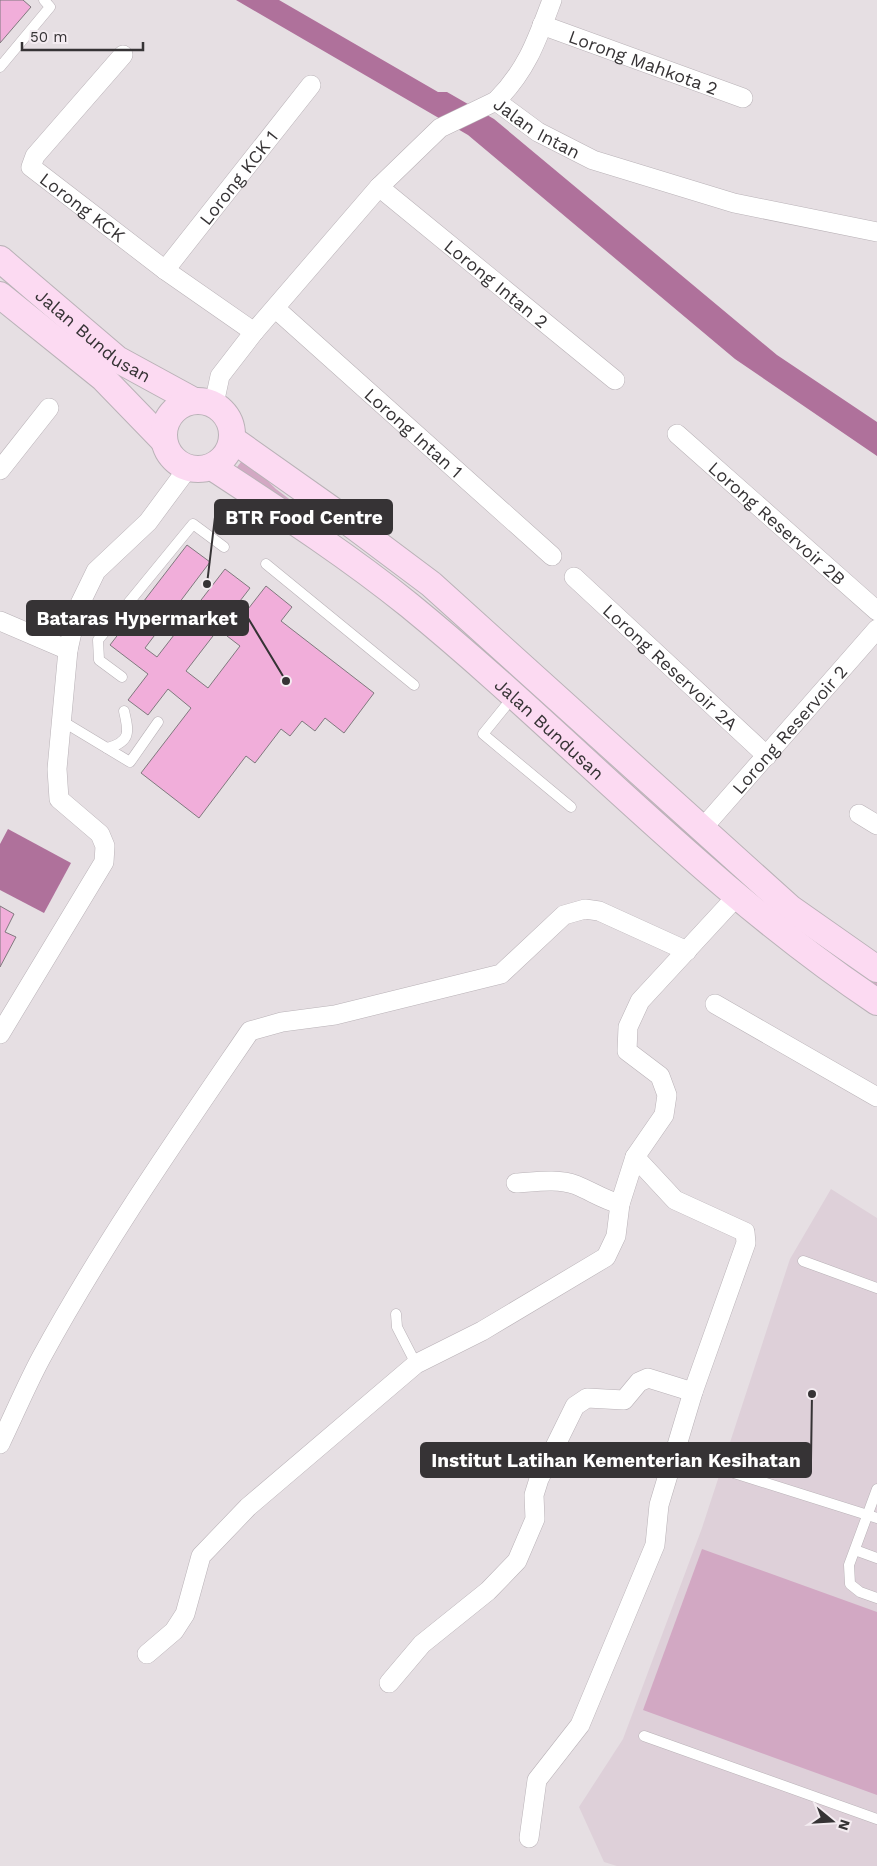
<svg xmlns="http://www.w3.org/2000/svg" width="877" height="1866" viewBox="0 0 877 1866" font-family="'Work Sans',sans-serif">
<style>
.built{fill:#ded0d9}
.green{fill:#d2a8c3}
.water{fill:#af719b}
.building{fill:#f1aeda;stroke:#80797e}
.lines{fill:none;stroke-linecap:round;stroke-linejoin:round}
.service-casing{stroke:#b9b2b7;stroke-width:11}
.minor-casing{stroke:#b9b2b7;stroke-width:20}
.secondary-casing{stroke:#b9b2b7;stroke-width:28}
.service{stroke:#fff;stroke-width:10}
.minor{stroke:#fff;stroke-width:19}
.secondary{stroke:#fcdaf2;stroke-width:26}
.labels{text-anchor:middle;dominant-baseline:central;stroke-width:4;stroke-linejoin:round;paint-order:stroke}
.street-label{font-size:18px;fill:#363335;stroke:#f4ecf1}
.leader{fill:none;stroke:#363335;stroke-width:2}
.callout-dot{fill:#363335;stroke:#f4ecf1;stroke-width:2}
.callout{fill:#363335;stroke:#363335;stroke-width:2}
.callout-label{font-size:19px;text-anchor:middle;font-weight:bold;fill:#fff}
</style>
<rect width="100%" height="100%" fill="#e6dfe3"/>
<!-- built -->
<path class="built" d="M 831,1189 L 877,1218 L 877,1866 L 617,1866 L 604,1862 L 579,1807 L 623,1739 L 702,1528 L 790,1259 Z"/>
<!-- green -->
<g class="green">
<path d="M 244,458 L 276,489 L 439,613 L 753,892 L 861,972 L 877,982 L 877,988 L 857,977 L 231,475 Z"/>
<path d="M 702,1549 L 877,1612 L 877,1795 L 643,1710 Z"/>
</g>
<!-- water -->
<g class="water">
<path d="M 236,0 L 279,0 L 438,92 L 447,92 L 494,119 L 777,355 L 877,422 L 877,456 L 735,359 L 468,135 Z"/>
<path d="M 8,829 L 71,863 L 44,913 L 0,890 L 0,844 Z"/>
</g>
<!-- building -->
<g class="building">
<path d="M 0,0 L 23,0 L 31,7 L 0,43 Z"/>
<path d="M 187,545 L 210,562 L 145,648 L 157,657 L 225,569 L 250,588 L 186,671 L 208,688 L 240,646 L 227,636 L 266,586 L 292,607 L 281,621 L 374,693 L 344,733 L 325,718 L 315,731 L 302,721 L 290,736 L 281,729 L 255,763 L 246,756 L 199,818 L 141,773 L 191,708 L 168,689 L 148,715 L 128,700 L 148,674 L 110,645 Z"/>
<path d="M 0,906 L 14,914 L 5,932 L 16,937 L 0,967 Z"/>
</g>
<g class="lines">
<!-- service casing -->
<g class="service-casing">
<g id="service">
<path d="M 0,67 L 50,7 L 44,0"/>
<path d="M 266,564 L 414,685"/>
<path d="M 122,677 L 99,660 L 98,640 L 193,524 L 224,547"/>
<path d="M 513,697 L 483,734 L 571,807"/>
<path d="M 62,721 L 130,762 L 158,722"/>
<path d="M 107,748 C 131,742 129,732 124,711"/>
<path d="M 803,1261 L 877,1288"/>
<path d="M 396,1314 L 397,1327 L 416,1364"/>
<path d="M 734,1473 L 877,1518"/>
<path d="M 877,1489 L 849,1565 L 850,1584 L 860,1592 L 877,1598"/>
<path d="M 855,1550 L 877,1558"/>
<path d="M 644,1736 L 877,1819"/>
</g>
</g>
<!-- minor casing -->
<g class="minor-casing">
<g id="minor">
<path id="s1" d="M 542,25 L 743,98"/>
<path id="s2" d="M 123,55 L 35,156 L 31,167 L 165,270 L 254,332"/>
<path d="M 496,101 C 527,70 537,40 552,0"/>
<path id="s3" d="M 379,187 L 615,380"/>
<path id="s4" d="M 165,270 L 311,85"/>
<path id="s5" d="M 276,309 L 552,556"/>
<path id="s6" d="M 214,404 L 220,376 L 254,332 L 379,187 L 440,128 L 496,101 L 538,132 L 593,160 L 734,203 L 877,232"/>
<path id="s7" d="M 677,434 L 877,611"/>
<path d="M 0,470 L 49,408"/>
<path id="s8" d="M 574,577 L 767,756"/>
<path d="M 0,621 L 68,650"/>
<path d="M 859,814 L 877,825"/>
<path id="s9" d="M 701,830 L 877,629"/>
<path d="M 715,1004 L 877,1097"/>
<path d="M 0,1034 L 104,862 L 105,846 L 100,834 L 59,799 L 57,769 L 68,650 L 77,610 L 96,571 L 148,522 L 188,468"/>
<path d="M 516,1183 C 534,1182 558,1178 576,1185 C 591,1191 604,1200 620,1204"/>
<path d="M 0,1444 C 14,1415 26,1386 41,1358 C 103,1244 177,1138 250,1031 L 282,1022 L 335,1015 L 501,974 L 564,915 L 585,909 L 599,911 L 687,951"/>
<path d="M 147,1654 L 174,1631 L 185,1614 L 201,1556 L 248,1507 L 416,1364 L 482,1331 L 606,1257 L 616,1236 L 620,1204 L 635,1157 L 664,1115 L 667,1095 L 660,1076 L 627,1051 L 628,1027 L 640,1001 L 737,896"/>
<path d="M 389,1683 L 422,1644 L 488,1591 L 517,1561 L 535,1519 L 534,1495 L 539,1479 L 575,1406 L 587,1398 L 624,1400 L 639,1382 L 648,1378 L 693,1392"/>
<path d="M 529,1838 L 537,1780 L 580,1725 L 655,1545 L 659,1505 L 693,1392 L 746,1243 L 745,1232 L 675,1200 L 635,1157"/>
</g>
</g>
<!-- secondary casing -->
<g class="secondary-casing">
<g id="secondary">
<path id="s10" d="M 0,259 L 117,359 L 194,401"/>
<path d="M 0,295 L 103,378 L 164,441"/>
<circle cx="198" cy="435" r="34"/>
<path d="M 232,439 L 331,509 L 431,584 L 790,908 L 877,969"/>
<path id="s11" d="M 212,467 C 279,511 347,555 409,605 C 567,734 706,888 877,1002"/>
</g>
</g>
<!-- service -->
<use href="#service" class="service"/>
<!-- minor -->
<use href="#minor" class="minor"/>
<!-- secondary -->
<use href="#secondary" class="secondary"/>
</g>
<g class="labels">
<!-- street labels -->
<g class="street-label">
<text stroke="none"><textPath href="#s1" startOffset="108">Lorong Mahkota 2</textPath></text>
<text stroke="none"><textPath href="#s6" startOffset="472">Jalan Intan</textPath></text>
<text stroke="none"><textPath href="#s4" startOffset="118">Lorong KCK 1</textPath></text>
<text stroke="none"><textPath href="#s2" startOffset="211">Lorong KCK</textPath></text>
<text stroke="none"><textPath href="#s3" startOffset="152">Lorong Intan 2</textPath></text>
<text stroke="none"><textPath href="#s10" startOffset="121">Jalan Bundusan</textPath></text>
<text stroke="none"><textPath href="#s5" startOffset="185">Lorong Intan 1</textPath></text>
<text stroke="none"><textPath href="#s7" startOffset="134">Lorong Reservoir 2B</textPath></text>
<text stroke="none"><textPath href="#s8" startOffset="132">Lorong Reservoir 2A</textPath></text>
<text stroke="none"><textPath href="#s11" startOffset="428">Jalan Bundusan</textPath></text>
<text stroke="none"><textPath href="#s9" startOffset="134">Lorong Reservoir 2</textPath></text>
</g>
</g>
<!-- callouts -->
<path class="leader" d="M207 584L215 517M286 681L248 618M812 1394L811 1460"/>
<g class="callout-dot">
<circle cx="207" cy="584" r="5"/>
<circle cx="286" cy="681" r="5"/>
<circle cx="812" cy="1394" r="5"/>
</g>
<g class="callout">
<rect x="215" y="500" width="177" height="34" rx="5"/>
<rect x="27" y="601" width="221" height="34" rx="5"/>
<rect x="421" y="1443" width="390" height="34" rx="5"/>
</g>
<g class="callout-label">
<text x="304" y="524">BTR Food Centre</text>
<text x="137" y="625">Bataras Hypermarket</text>
<text x="616" y="1467">Institut Latihan Kementerian Kesihatan</text>
</g>
<!-- north arrow -->
<g transform="translate(832 1821) rotate(108)" stroke="#f4ecf1" stroke-width="4" paint-order="stroke">
<path d="M0-4L9 19L0 12L-9 19Z" fill="#363335"/>
<text y="-8" font-size="14" font-weight="bold" text-anchor="middle" fill="#363335">N</text>
</g>
<!-- scale -->
<path d="M22 42v8h121v-8" fill="none" stroke="#363335" stroke-width="2.5"/>
<text x="30" y="42" font-size="15" fill="#363335" stroke="#f4ecf1" stroke-width="4" paint-order="stroke">50 m</text>
</svg>
